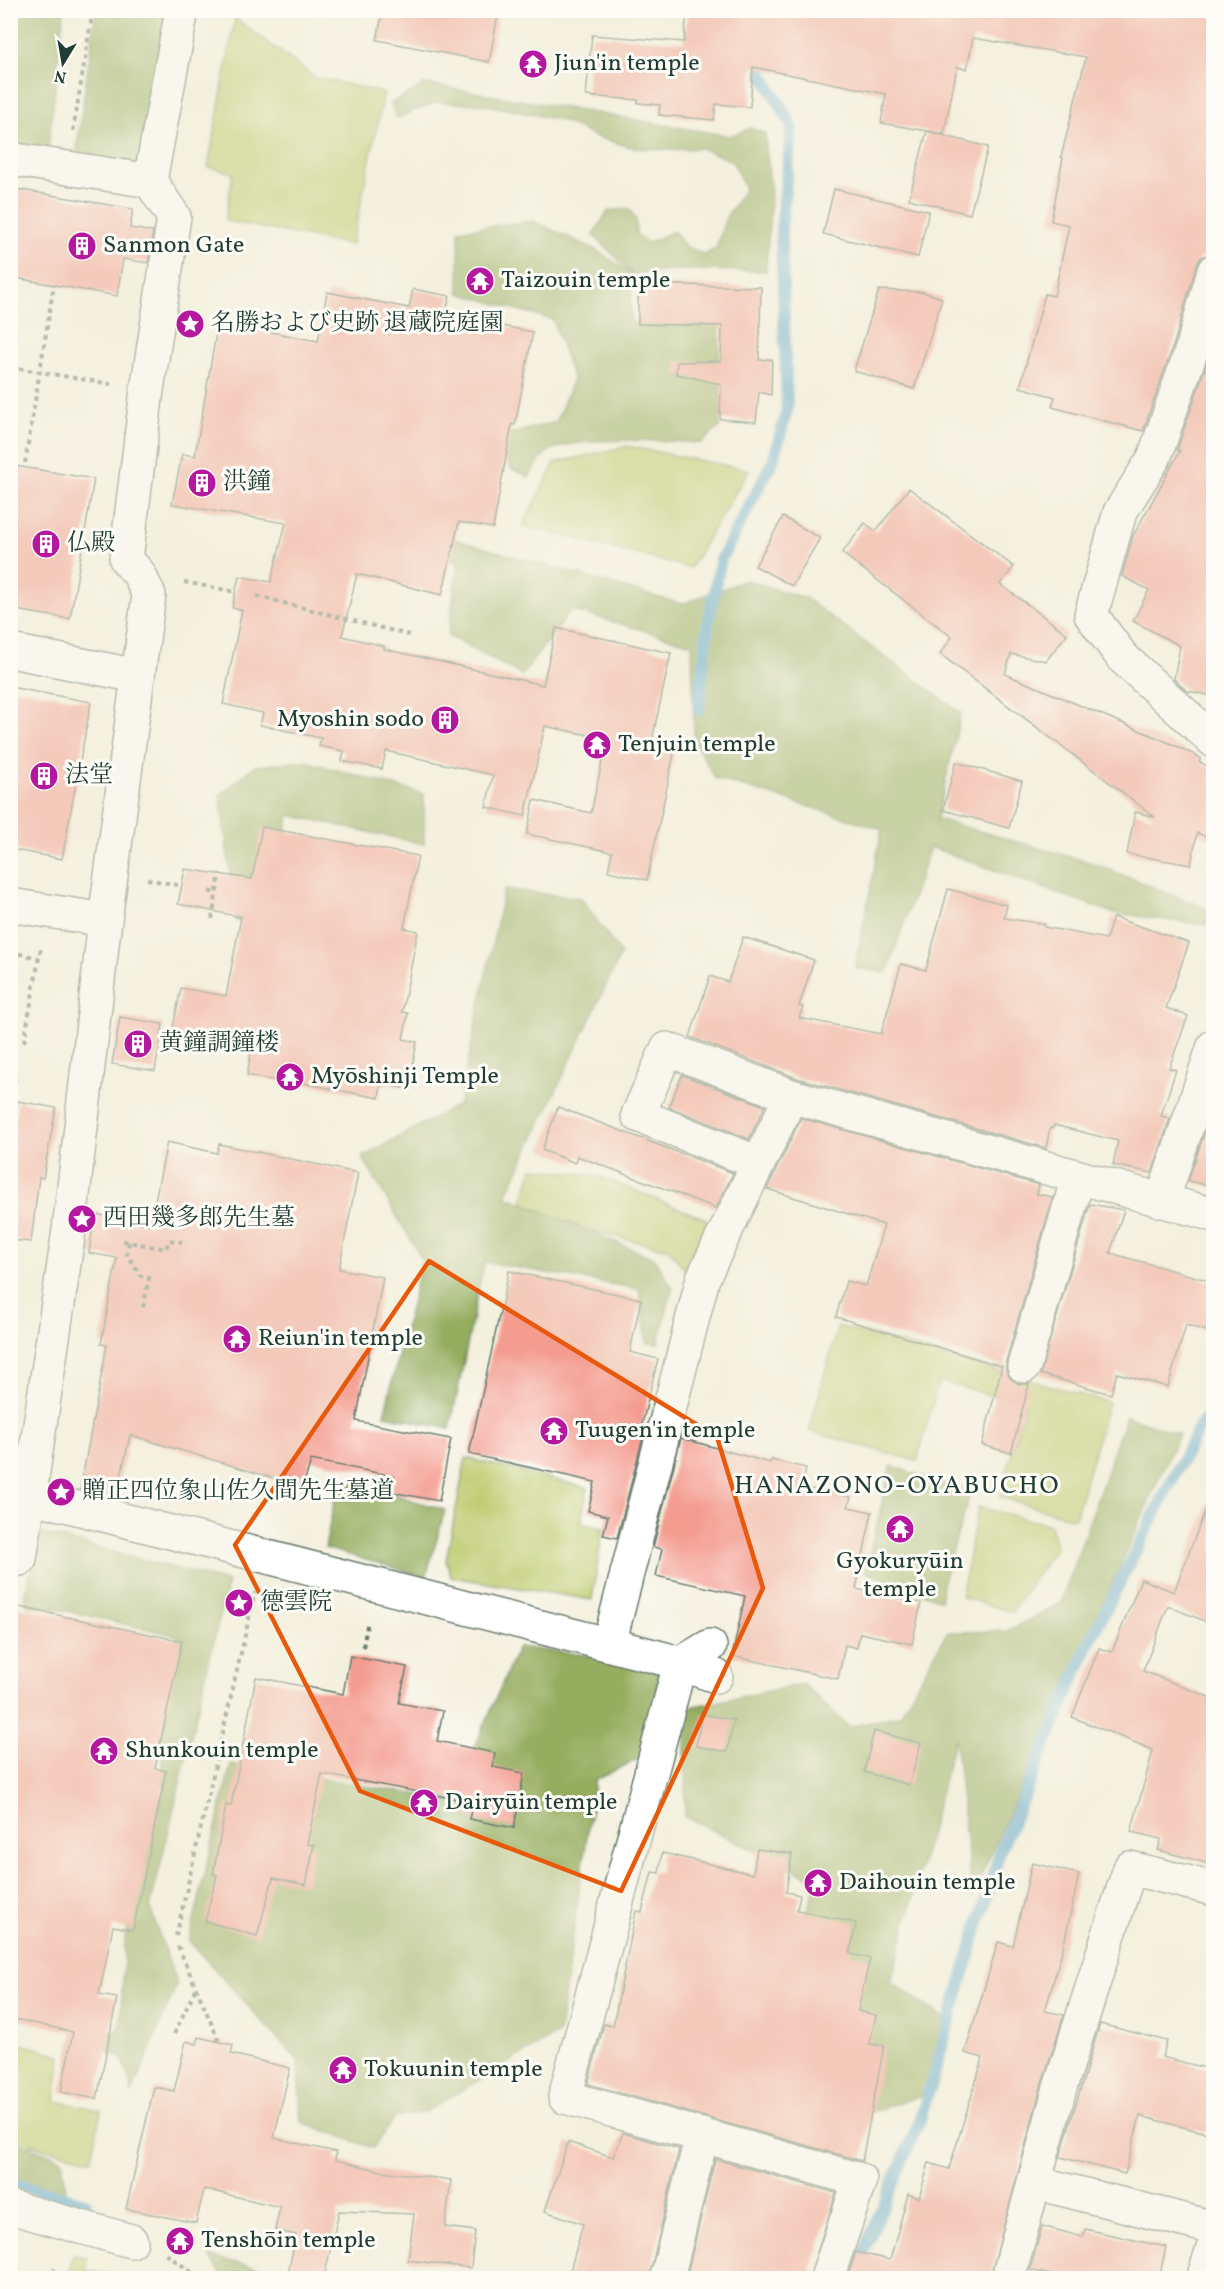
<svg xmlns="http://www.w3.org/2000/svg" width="1224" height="2289" viewBox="0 0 1224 2289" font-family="Vollkorn,'Noto Serif JP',serif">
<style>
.green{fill:#bcc96b;stroke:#6e8350;stroke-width:1.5}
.forest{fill:#95ad5f;stroke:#5a754a;stroke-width:1.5}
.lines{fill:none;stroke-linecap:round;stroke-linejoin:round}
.stream{stroke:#56a4cf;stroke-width:12}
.building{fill:#f49c90}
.minor-casing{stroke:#6a7c70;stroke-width:36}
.path{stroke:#6a7c70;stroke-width:4;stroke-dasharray:4.5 4.5;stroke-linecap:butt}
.minor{stroke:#fff;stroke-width:33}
.marked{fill:none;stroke:#e8590c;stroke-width:4.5;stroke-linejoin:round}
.labels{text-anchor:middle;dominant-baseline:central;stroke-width:6;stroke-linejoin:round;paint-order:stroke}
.poi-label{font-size:24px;fill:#1f3d34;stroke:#fdfcf7;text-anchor:start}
.neighbourhood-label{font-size:26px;letter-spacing:1.5px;fill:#1f3d34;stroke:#fdfcf7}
</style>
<rect width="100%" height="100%" fill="#fdfcf7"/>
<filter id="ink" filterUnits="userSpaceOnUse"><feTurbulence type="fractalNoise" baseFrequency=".0167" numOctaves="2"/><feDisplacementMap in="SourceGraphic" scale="12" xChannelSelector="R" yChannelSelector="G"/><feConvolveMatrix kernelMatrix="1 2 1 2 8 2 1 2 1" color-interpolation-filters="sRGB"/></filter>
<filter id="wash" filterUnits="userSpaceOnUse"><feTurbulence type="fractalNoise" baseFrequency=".008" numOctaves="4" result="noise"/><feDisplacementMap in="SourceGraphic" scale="24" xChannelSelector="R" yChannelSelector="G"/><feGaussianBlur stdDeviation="1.35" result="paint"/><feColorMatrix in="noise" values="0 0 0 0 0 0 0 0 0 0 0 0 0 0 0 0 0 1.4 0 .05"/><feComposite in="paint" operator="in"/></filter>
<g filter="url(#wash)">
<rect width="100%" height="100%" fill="#f4f0de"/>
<!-- green -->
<g class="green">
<path d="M 235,18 L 314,77 L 384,93 L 352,245 L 225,221 L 233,173 L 208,167 Z"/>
<path d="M 627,446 L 749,470 L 690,568 L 523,526 L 555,463 Z"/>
<path d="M 533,1168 L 598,1176 L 708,1220 L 685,1270 L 669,1249 L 518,1214 Z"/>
<path d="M 838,1326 L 1108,1402 L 1075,1519 L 1000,1497 L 1025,1405 L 939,1381 L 917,1461 L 809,1431 Z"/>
<path d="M 466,1458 L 588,1488 L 581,1522 L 603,1527 L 592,1600 L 451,1577 L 446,1560 Z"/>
<path d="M 978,1507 L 1051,1525 L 1056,1547 L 1012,1612 L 961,1597 Z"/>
<path d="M 11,2041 L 61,2055 L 55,2101 L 101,2110 L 92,2159 L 45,2149 L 11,2137 Z"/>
<path d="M 73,2255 L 87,2257 L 86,2270 L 109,2275 L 109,2278 L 67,2278 Z"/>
</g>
<!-- forest -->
<g class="forest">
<path d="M 10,11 L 64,11 L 48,150 L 11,144 Z"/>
<path d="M 96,11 L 186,11 L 157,170 L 76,153 Z"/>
<path d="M 426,84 L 730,136 L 751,128 L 765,133 L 771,196 L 766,271 L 668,270 L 633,274 L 593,235 L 608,211 L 629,208 L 636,220 L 636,234 L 648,243 L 674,231 L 685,246 L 705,255 L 716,248 L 726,217 L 745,189 L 732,161 L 701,148 L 668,150 L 634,148 L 596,137 L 560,120 L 486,105 L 436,102 L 397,118 L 391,103 Z"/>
<path d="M 533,221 L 594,249 L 631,273 L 631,323 L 719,325 L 720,427 L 701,443 C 670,441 568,434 545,454 C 539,460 534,470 529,477 L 511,469 L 498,437 L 556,422 L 573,379 L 553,320 L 459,293 L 459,230 Z"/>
<path d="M 319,501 L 682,604 L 746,580 L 805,598 L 961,713 L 937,819 L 1096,864 L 1213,911 L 1213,926 L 1113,913 L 930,847 L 887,973 L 855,968 L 882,829 L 715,778 L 694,741 L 692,644 L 571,610 L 522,675 L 448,636 L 458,562 L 320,521 Z"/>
<path d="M 305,761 L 424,794 L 424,844 L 289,815 L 273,926 L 236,921 L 220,795 L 254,766 Z"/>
<path d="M 504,889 L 581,898 L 621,954 L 506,1196 L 654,1258 L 673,1288 L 658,1344 L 647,1343 L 639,1289 L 484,1262 L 450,1429 L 384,1415 L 422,1259 L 362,1157 L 459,1104 Z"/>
<path d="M 1126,1416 L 1179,1434 L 972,1896 L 955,1737 L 891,1982 L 953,2024 L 935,2091 L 871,2112 L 781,2009 L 816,1880 L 685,1817 L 685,1708 L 803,1684 L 849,1727 L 900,1715 L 947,1632 L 1007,1631 L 1061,1603 Z"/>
<path d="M 891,1466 L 971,1492 L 942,1584 L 941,1600 L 865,1572 Z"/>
<path d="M 339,1478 L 445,1510 L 426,1577 L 325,1548 Z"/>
<path d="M 41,1533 L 228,1582 L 150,1908 L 177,1984 L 132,2093 L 130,2078 L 120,2056 L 86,2041 L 120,2029 L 125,1939 L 139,1863 L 165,1790 L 157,1713 L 178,1636 L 67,1611 L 27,1605 L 25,1592 Z"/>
<path d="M 518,1647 L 659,1664 L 655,1751 L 595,1780 L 559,2033 L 425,2112 L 394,2118 L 373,2148 L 301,2122 L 298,2061 L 189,1941 L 231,1764 L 452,1800 Z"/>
<path d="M 11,2140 L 62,2159 L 67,2200 L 11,2185 Z"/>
<path d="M 210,2257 L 307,2278 L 224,2278 Z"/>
</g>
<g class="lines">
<!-- stream -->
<g class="stream">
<path d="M 699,710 L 708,623 L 721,559 L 773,461 L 787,410 L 781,230 L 792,126 L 763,75 L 760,53"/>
<path d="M 10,2183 L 86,2203"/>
<path d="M 852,2278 L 920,2120 L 1000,1852 L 1010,1828 L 1091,1639 L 1199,1427 L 1214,1409"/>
</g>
</g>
<g id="blocks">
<!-- building -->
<g class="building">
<path d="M 383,10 L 499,10 L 489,62 L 377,40 Z"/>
<path d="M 687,10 L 1214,10 L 1214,253 L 1201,257 L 1196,266 L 1175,340 L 1143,431 L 1052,407 L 1055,397 L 1020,387 L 1045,294 L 1054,296 L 1069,225 L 1051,221 L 1063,158 L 1061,157 L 1086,57 L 973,38 L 967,69 L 957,67 L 944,134 L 881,123 L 886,94 L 753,67 L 750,107 L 716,104 L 714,120 L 659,115 L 660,105 L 638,103 L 638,100 L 586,96 L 592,35 L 684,42 Z"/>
<path d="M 927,131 L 988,147 L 970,214 L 909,199 Z"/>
<path d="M 10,188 L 133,209 L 130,228 L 153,232 L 148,263 L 123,259 L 117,296 L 10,277 Z"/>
<path d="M 834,189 L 929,211 L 918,257 L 823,234 Z"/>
<path d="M 638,284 L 761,287 L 759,360 L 772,359 L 771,395 L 759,392 L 756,422 L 720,419 L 721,384 L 676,374 L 677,362 L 721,361 L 722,326 L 638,324 Z"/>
<path d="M 413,289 L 450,296 L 445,315 L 533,332 L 515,425 L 512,424 L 493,528 L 459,522 L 442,595 L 357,574 L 342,636 L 384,646 L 384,649 L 543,685 L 556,628 L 671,653 L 650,749 L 674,754 L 647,880 L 608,871 L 612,852 L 527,834 L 534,800 L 591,813 L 607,739 L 545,726 L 525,816 L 486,807 L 493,775 L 386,751 L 382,769 L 342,761 L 344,751 L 319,746 L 321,738 L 260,725 L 263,713 L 223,704 L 242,610 L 232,608 L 239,576 L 271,582 L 286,523 L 172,504 L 182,454 L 195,456 L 218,322 L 318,341 L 327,292 L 409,308 Z"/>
<path d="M 879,290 L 923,292 L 942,298 L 914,389 L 854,371 Z"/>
<path d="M 1214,342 L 1214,696 L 1187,691 L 1174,679 L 1180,646 L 1133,621 L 1149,590 L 1122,576 L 1133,536 L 1180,451 L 1177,450 Z"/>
<path d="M 10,465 L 94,479 L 70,619 L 10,609 Z"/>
<path d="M 909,488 L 1014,567 L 1000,584 L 1067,634 L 1046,661 L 1011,654 L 1005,674 L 1172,744 L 1201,758 L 1199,762 L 1214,769 L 1214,840 L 1197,833 L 1191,865 L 1127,854 L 1135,812 L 1155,817 L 940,654 L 952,637 L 842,553 L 865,523 L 876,531 Z"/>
<path d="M 783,517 L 820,538 L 792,586 L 755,566 Z"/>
<path d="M 10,687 L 91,702 L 62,859 L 10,849 Z"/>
<path d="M 956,762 L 1022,781 L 1009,828 L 943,810 Z"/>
<path d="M 262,827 L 418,856 L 404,928 L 418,931 L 402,1012 L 408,1013 L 403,1039 L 417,1042 L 408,1089 L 381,1084 L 379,1098 L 287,1080 L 286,1083 L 247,1075 L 252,1048 L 172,1033 L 181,988 L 226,996 L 241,917 L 178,904 L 185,869 L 252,879 Z"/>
<path d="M 948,889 L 1007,905 L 1004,918 L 1045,924 L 1044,927 L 1106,939 L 1113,917 L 1189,943 L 1166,1008 L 1188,1016 L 1169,1068 L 1176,1070 L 1161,1116 L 1170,1118 L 1152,1173 L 1113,1165 L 1118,1141 L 1054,1125 L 1053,1128 L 1050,1128 L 1046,1148 L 797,1078 L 690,1037 L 710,976 L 728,982 L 743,937 L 814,960 L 799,1006 L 803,1007 L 799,1018 L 881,1034 L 901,964 L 926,970 Z"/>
<path d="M 120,1017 L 163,1024 L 155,1071 L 112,1064 Z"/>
<path d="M 682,1075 L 765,1106 L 749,1139 L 669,1107 Z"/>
<path d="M 18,1101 L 56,1108 L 43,1178 L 39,1177 L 31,1242 L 10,1240 L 10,1144 Z"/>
<path d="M 558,1107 L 733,1173 L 716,1208 L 577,1156 L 575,1163 L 542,1150 Z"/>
<path d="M 801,1118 L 1039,1185 L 1037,1194 L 1053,1197 L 1006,1361 L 1006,1371 L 1011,1379 L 1019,1384 L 1029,1384 L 1011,1453 L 982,1445 L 1002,1366 L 836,1317 L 846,1281 L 866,1286 L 884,1225 L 767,1189 Z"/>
<path d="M 1205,1131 L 1214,1133 L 1214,1187 L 1188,1181 Z"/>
<path d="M 167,1142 L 217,1153 L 219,1144 L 358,1173 L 339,1269 L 383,1277 L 356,1421 L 451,1439 L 439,1501 L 391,1492 L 394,1476 L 311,1460 L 303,1487 L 130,1435 L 116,1499 L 80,1490 L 107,1345 L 101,1344 L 117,1258 L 89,1253 L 95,1214 L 150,1225 Z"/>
<path d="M 1090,1204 L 1124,1210 L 1110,1253 L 1214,1282 L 1214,1333 L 1186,1325 L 1168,1387 L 1117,1373 L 1111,1394 L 1040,1374 Z"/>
<path d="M 509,1271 L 641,1299 L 630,1352 L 658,1359 L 641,1428 L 645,1429 L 617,1538 L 603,1535 L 608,1516 L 588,1511 L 595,1482 L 469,1454 Z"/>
<path d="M 681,1438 L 770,1463 L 771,1460 L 806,1468 L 802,1487 L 851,1497 L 848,1507 L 872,1512 L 856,1589 L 921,1603 L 912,1644 L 860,1633 L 857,1648 L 845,1645 L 838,1679 L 732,1656 L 745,1596 L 656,1576 L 662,1549 L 653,1547 Z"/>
<path d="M 1211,1495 L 1214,1495 L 1214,1625 L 1168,1606 L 1143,1671 L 1214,1699 L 1214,1865 L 1158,1850 L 1161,1839 L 1131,1832 L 1153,1750 L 1072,1717 L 1099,1648 L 1112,1652 L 1141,1579 L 1174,1592 Z"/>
<path d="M 10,1605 L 182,1641 L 155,1768 L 166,1771 L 133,1930 L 113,1926 L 99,1995 L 117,1998 L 97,2099 L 61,2092 L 73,2032 L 10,2018 Z"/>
<path d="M 350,1656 L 407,1667 L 399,1703 L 443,1711 L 437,1741 L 495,1753 L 493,1767 L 524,1773 L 514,1828 L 469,1819 L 473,1802 L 322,1774 L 307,1844 L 314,1845 L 306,1885 L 273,1878 L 257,1936 L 205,1921 L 217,1875 L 213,1874 L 226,1805 L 231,1806 L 256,1677 L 343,1694 Z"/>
<path d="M 702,1714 L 734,1720 L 727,1752 L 696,1746 Z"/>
<path d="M 874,1731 L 921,1743 L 909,1785 L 864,1772 Z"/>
<path d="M 757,1849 L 792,1854 L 786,1892 L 800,1895 L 797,1910 L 856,1923 L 850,1954 L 870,1958 L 858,2011 L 876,2015 L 870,2044 L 884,2046 L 862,2161 L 588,2084 L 604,2024 L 613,2026 L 636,1911 L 642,1912 L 652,1872 L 659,1873 L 662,1853 L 753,1874 Z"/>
<path d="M 1032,1863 L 1079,1874 L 1064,1944 L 1045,2011 L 1064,2015 L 1042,2083 L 990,2278 L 847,2278 L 856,2252 L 890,2260 L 908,2194 L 919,2198 L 929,2163 L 949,2169 L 983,2058 L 965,2053 L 998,1942 L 1013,1946 Z"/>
<path d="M 1100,2024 L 1167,2041 L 1162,2057 L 1214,2070 L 1214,2106 L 1207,2133 L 1140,2116 L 1125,2174 L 1060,2157 Z"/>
<path d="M 199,2037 L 233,2045 L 231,2054 L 290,2068 L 274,2138 L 336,2152 L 335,2160 L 382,2171 L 451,2180 L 445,2227 L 475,2231 L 471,2268 L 408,2260 L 414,2214 L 339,2211 L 324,2278 L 287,2278 L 296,2235 L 275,2230 L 280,2207 L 204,2189 L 196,2223 L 126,2209 L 154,2087 L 174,2091 L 186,2041 L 197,2044 Z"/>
<path d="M 623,2133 L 679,2149 L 649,2278 L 568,2278 L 583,2224 L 545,2211 L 568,2142 L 613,2157 Z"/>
<path d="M 715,2159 L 836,2193 L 809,2278 L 686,2278 Z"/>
<path d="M 1042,2226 L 1083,2237 L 1085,2229 L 1166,2247 L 1159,2278 L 1065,2278 L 1030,2270 Z"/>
</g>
</g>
</g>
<g filter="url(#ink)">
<use href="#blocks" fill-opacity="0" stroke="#6a7c70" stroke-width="1.5"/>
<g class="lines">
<!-- minor casing -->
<g class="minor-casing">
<g id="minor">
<path d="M 10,159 L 150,181"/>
<path d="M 1214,271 L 1193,346 L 1154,458 L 1120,512 L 1091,615 L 1123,658 L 1214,741"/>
<path d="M 16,652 L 138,676"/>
<path d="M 10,905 L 105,920"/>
<path d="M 758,1163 L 638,1115 L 667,1049 L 791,1096 L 1214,1215"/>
<path d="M 1162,1201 L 1214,1046"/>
<path d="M 1024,1366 L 1078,1177"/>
<path d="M 30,1496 L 665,1659 L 716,1676"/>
<path d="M 10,1557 L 20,1559 L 69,1230 L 105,920 L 149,595 L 139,574 L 126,559 L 147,390 L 174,217 L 150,181 L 182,10"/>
<path d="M 609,1644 L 703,1278 L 791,1096"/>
<path d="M 710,1646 L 680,1664 L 565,2097 L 860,2180 L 827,2278"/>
<path d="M 1034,2182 L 1214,2228"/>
<path d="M 10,2207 L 131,2241"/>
<path d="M 667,2278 L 702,2135"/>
<path d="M 1008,2278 L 1060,2088 L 1130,1868 L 1214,1889"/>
<path d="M 1203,2278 L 1214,2246"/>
</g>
</g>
<!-- path -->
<g class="path">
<path d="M 73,131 L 93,10"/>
<path d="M 10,367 L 111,384"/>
<path d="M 25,463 L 54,284"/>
<path d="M 184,582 L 236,592"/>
<path d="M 257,596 L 409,635"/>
<path d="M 147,879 L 182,886"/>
<path d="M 209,891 L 217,894"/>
<path d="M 212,919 L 220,873"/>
<path d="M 10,952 L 39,958"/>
<path d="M 24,1042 L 41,947"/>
<path d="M 10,1090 L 18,1074"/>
<path d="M 123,1241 L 166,1249 L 169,1240 L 182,1242"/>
<path d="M 129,1242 L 127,1255 L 141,1276 L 149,1278 L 143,1308"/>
<path d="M 363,1647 L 368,1621"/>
<path d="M 176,1936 L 255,1592"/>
<path d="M 178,1946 L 219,2041"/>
<path d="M 174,2034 L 196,1988"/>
<path d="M 166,2254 L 200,2278"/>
<path d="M 51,2278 L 54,2268"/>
</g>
<!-- minor -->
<use href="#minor" class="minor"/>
</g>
</g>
<!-- marked area -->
<path d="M0 0H1224V2289H0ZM 429,1261 L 717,1437 L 763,1588 L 621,1891 L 360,1791 L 235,1545 Z" fill="#f4f0de" fill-opacity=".55" fill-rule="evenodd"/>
<path class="marked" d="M 429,1261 L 717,1437 L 763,1588 L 621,1891 L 360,1791 L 235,1545 Z"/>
<!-- icons -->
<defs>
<g id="temple-disc" transform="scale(1.5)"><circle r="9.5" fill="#b5179e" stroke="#fdfcf7"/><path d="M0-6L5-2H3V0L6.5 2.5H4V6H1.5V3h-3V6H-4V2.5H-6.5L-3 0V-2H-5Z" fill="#fff"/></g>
<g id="building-disc" transform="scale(1.5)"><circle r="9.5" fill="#b5179e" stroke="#fdfcf7"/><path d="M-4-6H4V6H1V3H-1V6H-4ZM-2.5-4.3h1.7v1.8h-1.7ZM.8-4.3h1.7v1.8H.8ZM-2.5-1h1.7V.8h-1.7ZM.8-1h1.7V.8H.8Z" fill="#fff"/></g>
<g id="sight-disc" transform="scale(1.5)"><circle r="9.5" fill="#b5179e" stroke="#fdfcf7"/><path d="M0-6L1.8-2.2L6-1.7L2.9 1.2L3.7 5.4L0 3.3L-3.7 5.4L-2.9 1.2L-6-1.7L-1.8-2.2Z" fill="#fff"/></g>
</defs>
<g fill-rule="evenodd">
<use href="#temple-disc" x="533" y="64"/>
<use href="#building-disc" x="82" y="246"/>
<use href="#temple-disc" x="480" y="281"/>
<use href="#sight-disc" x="190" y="324"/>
<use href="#building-disc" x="202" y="483"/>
<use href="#building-disc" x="46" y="544"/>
<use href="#building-disc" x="445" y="720"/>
<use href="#temple-disc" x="597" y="745"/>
<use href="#building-disc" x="44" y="776"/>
<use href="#building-disc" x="138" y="1044"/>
<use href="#temple-disc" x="290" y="1077"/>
<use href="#sight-disc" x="82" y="1219"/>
<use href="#temple-disc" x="237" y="1339"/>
<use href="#temple-disc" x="554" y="1431"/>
<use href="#sight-disc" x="61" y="1492"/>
<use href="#temple-disc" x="900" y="1529"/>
<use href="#sight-disc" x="239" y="1603"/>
<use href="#temple-disc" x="104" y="1751"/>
<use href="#temple-disc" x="424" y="1803"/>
<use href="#temple-disc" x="818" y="1883"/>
<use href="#temple-disc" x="343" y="2070"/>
<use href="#temple-disc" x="180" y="2241"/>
</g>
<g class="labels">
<!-- poi labels -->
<g class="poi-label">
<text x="554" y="64">Jiun'in temple</text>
<text x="103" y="246">Sanmon Gate</text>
<text x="501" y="281">Taizouin temple</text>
<text x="211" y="324">名勝および史跡 退蔵院庭園</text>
<text x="223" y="483">洪鐘</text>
<text x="67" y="544">仏殿</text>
<text x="424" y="720" text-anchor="end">Myoshin sodo</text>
<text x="618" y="745">Tenjuin temple</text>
<text x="65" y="776">法堂</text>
<text x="159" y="1044">黄鐘調鐘楼</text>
<text x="311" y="1077">Myōshinji Temple</text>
<text x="103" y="1219">西田幾多郎先生墓</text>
<text x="258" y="1339">Reiun'in temple</text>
<text x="575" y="1431">Tuugen'in temple</text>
<text x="82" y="1492">贈正四位象山佐久間先生墓道</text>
<text x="900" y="1562" text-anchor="middle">Gyokuryūin<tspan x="900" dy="28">temple</tspan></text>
<text x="260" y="1603">德雲院</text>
<text x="125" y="1751">Shunkouin temple</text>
<text x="445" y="1803">Dairyūin temple</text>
<text x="839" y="1883">Daihouin temple</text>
<text x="364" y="2070">Tokuunin temple</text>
<text x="201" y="2241">Tenshōin temple</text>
</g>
<!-- neighbourhood labels -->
<g class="neighbourhood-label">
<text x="897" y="1486">HANAZONO-OYABUCHO</text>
</g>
</g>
<!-- margin -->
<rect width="1224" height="2289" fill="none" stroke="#fdfcf7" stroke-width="36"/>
<!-- north arrow -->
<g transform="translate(63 63) rotate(191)" stroke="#fdfcf7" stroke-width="4.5" paint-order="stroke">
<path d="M0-4.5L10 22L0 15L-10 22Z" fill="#1f3d34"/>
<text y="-9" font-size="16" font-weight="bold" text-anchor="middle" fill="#1f3d34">N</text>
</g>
</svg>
